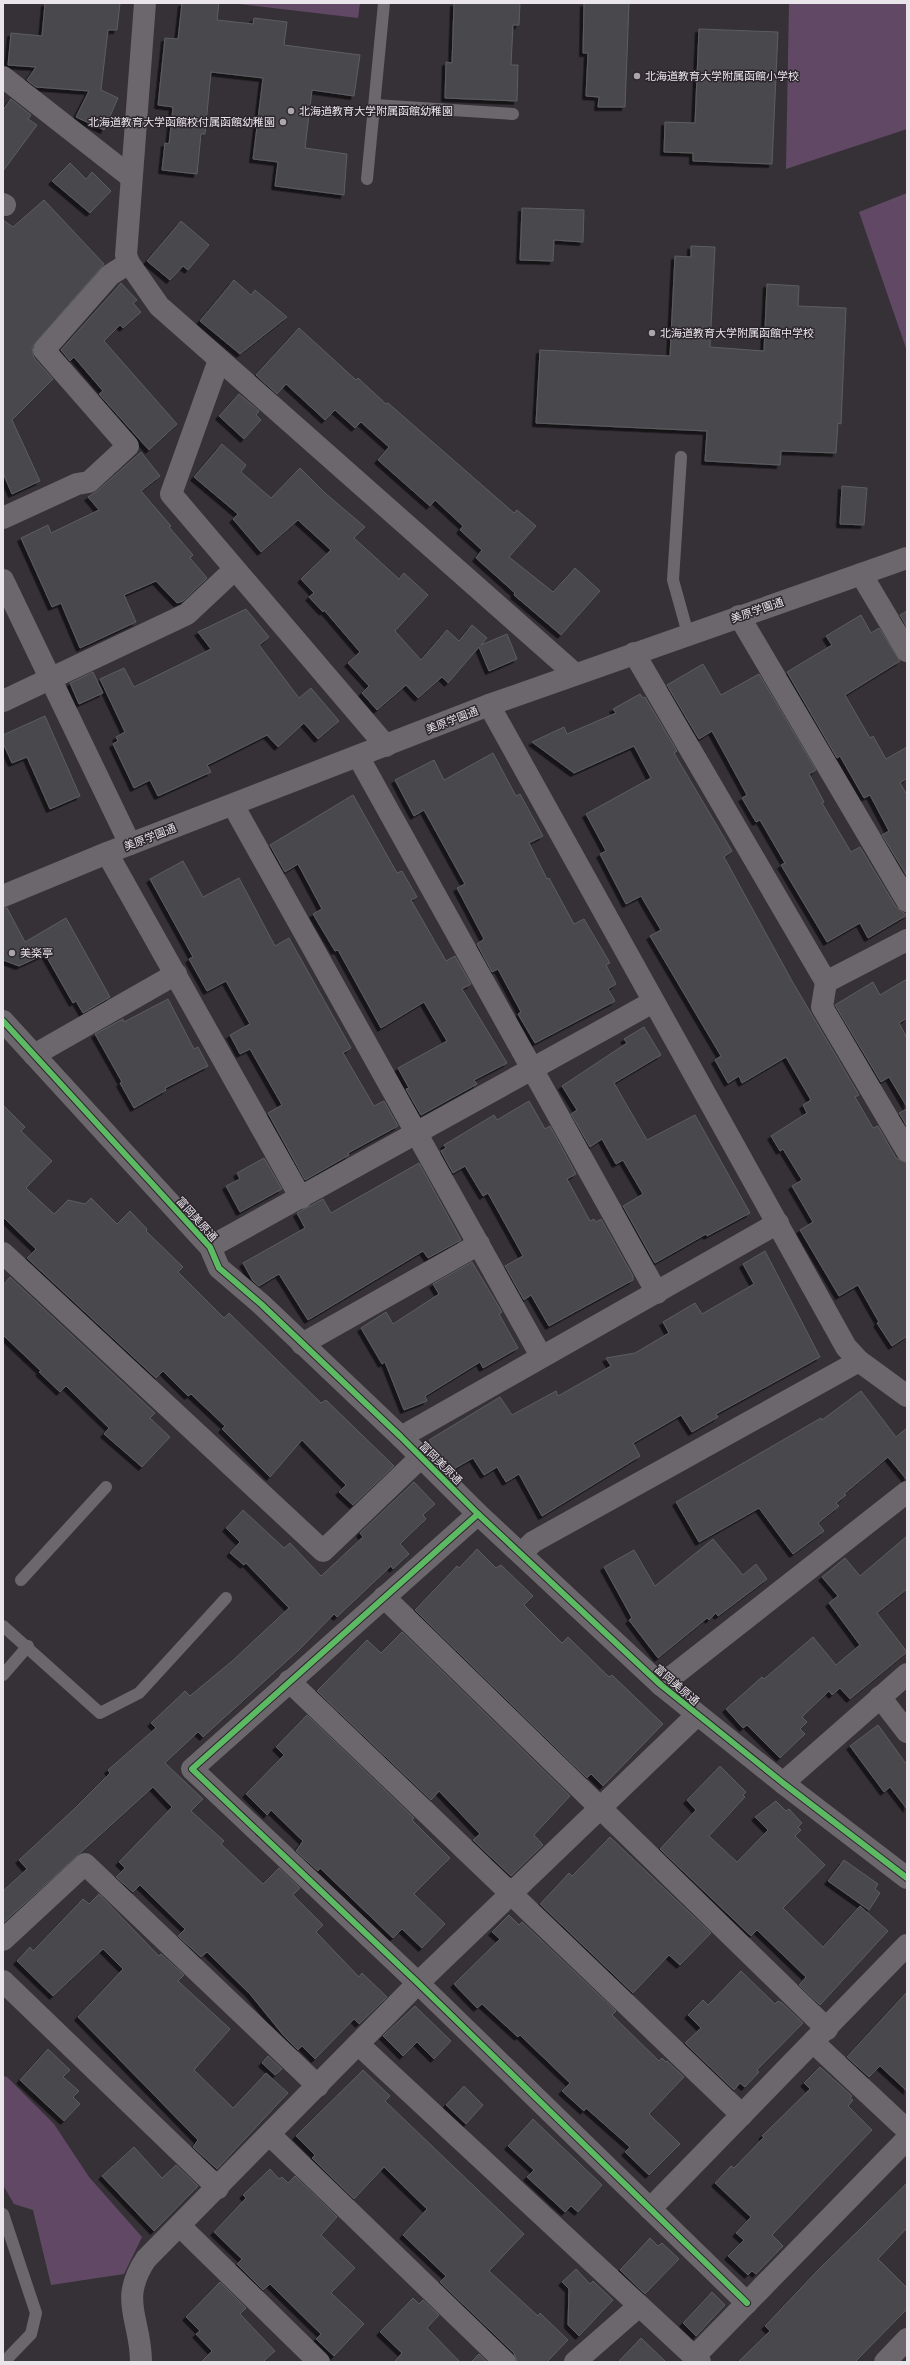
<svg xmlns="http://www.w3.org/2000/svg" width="910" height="2365" viewBox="0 0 910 2365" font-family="'Titillium Web','Noto Sans JP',sans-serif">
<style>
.green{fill:#614966}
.building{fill:#494a4d;stroke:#5c5d5f;filter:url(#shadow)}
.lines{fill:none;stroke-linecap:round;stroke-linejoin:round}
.service{stroke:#6b676c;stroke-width:12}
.minor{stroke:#6b676c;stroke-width:22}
.tertiary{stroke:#6b676c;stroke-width:22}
.cycleway-casing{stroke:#2d252e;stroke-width:8}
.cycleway{stroke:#5cba63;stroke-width:6}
.poi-dot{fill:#aba6ac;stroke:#2d252e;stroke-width:1.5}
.labels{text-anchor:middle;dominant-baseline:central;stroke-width:3;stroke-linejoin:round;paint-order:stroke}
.poi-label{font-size:11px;fill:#eae5eb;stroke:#2d252e;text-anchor:start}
.street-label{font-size:11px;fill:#eae5eb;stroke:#2d252e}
</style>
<defs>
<filter id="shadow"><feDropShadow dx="-3.5" dy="3.5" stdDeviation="0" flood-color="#0009"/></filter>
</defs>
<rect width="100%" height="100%" fill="#363136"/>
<!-- green -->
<g class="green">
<path d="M 231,3 L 360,3 L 358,18 Z"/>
<path d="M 789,3 L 907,3 L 907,129 L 786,169 Z"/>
<path d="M 907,193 L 907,351 L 859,212 Z"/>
<path d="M 3,2076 L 7,2077 L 54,2124 L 89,2177 L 142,2237 L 124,2274 L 51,2285 L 33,2210 L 14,2204 L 3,2185 Z"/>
</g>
<!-- building -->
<g class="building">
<path d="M 45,3 L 120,3 L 117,30 L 108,30 L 101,90 L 118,98 L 104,130 L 76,117 L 89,91 L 36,87 L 27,80 L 36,67 L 8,65 L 11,33 L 42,36 Z"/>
<path d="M 182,3 L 219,3 L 217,20 L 253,24 L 254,18 L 287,22 L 284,45 L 360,55 L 354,96 L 312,90 L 305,148 L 347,154 L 344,195 L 275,186 L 278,162 L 253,159 L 263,78 L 211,72 L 205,134 L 201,134 L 197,174 L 162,170 L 165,143 L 169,144 L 173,107 L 158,105 L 165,38 L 178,39 Z"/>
<path d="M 454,3 L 520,3 L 519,25 L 513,25 L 511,65 L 518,65 L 517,101 L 445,98 L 446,62 L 452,63 Z"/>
<path d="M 584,3 L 629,3 L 625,107 L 598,107 L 599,97 L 586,96 L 588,53 L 583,53 Z"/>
<path d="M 699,29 L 778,32 L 772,164 L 693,161 L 693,153 L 664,152 L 665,122 L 695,123 Z"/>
<path d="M 11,99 L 31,115 L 28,119 L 37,125 L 3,171 L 3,110 Z"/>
<path d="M 70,163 L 86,179 L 92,172 L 111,191 L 90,213 L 52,181 Z"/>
<path d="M 44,200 L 104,264 L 32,347 L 34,358 L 53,379 L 12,420 L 40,481 L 12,494 L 3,473 L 3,220 L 13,227 Z"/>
<path d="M 522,208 L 584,210 L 583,242 L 554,240 L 553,261 L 520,260 Z"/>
<path d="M 181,221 L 209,245 L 188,270 L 183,266 L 170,280 L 147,261 Z"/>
<path d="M 691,246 L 715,247 L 710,347 L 764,351 L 767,284 L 799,286 L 798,306 L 846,308 L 841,424 L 838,423 L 836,453 L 781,451 L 780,465 L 705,461 L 707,431 L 536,423 L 540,350 L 670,356 L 675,256 L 691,257 Z"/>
<path d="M 234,280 L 251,295 L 255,290 L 287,317 L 240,354 L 200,321 Z"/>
<path d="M 121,283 L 137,300 L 133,303 L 141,312 L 123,328 L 120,325 L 104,341 L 177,424 L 149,450 L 99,394 L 103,391 L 74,357 L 70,361 L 61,350 Z"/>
<path d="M 299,328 L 356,380 L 358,378 L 386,404 L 388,403 L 514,513 L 517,510 L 536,526 L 509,557 L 553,592 L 575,568 L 600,591 L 561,635 L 514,595 L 515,593 L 476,558 L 482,550 L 460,530 L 463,526 L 435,500 L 430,506 L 378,460 L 389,447 L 361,422 L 355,428 L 335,410 L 325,420 L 286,384 L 277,394 L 256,375 Z"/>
<path d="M 239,394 L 259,411 L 256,415 L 261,420 L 244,439 L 219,416 Z"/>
<path d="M 222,444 L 246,465 L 241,472 L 271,498 L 300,468 L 325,493 L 365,527 L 354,538 L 399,579 L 404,573 L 428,595 L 395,631 L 421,660 L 447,630 L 459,641 L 472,625 L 487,638 L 481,645 L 507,634 L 517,659 L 489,671 L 479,647 L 448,683 L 442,677 L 418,698 L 406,685 L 377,710 L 362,693 L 369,686 L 348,663 L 360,652 L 324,610 L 323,612 L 309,597 L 314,593 L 301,579 L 331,550 L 298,520 L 261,552 L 233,519 L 238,514 L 194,477 Z"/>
<path d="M 141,452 L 160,476 L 141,491 L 171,526 L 169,527 L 193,555 L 190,558 L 207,578 L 183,601 L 177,603 L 156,581 L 124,595 L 136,622 L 80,648 L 61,603 L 52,607 L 21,538 L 48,525 L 51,533 L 99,510 L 88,497 L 97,491 Z"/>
<path d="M 842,486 L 867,488 L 864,525 L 840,524 Z"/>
<path d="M 246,609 L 269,637 L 259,645 L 299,698 L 311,688 L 339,721 L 318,739 L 304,723 L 278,747 L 267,735 L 207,765 L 211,772 L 158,796 L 150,780 L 134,788 L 113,744 L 118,741 L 116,737 L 125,732 L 100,679 L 124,668 L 134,687 L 211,649 L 198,632 Z"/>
<path d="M 907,611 L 907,627 L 900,615 Z"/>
<path d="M 861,615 L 871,633 L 879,628 L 900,661 L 845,695 L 870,738 L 873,736 L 886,759 L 907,747 L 907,778 L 900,783 L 907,795 L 907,876 L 882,835 L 889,831 L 870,795 L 864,798 L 840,756 L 837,758 L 787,672 L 832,645 L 826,636 Z"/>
<path d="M 703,664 L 721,695 L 759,674 L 816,770 L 809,774 L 824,802 L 822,803 L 851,852 L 860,847 L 896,907 L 907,915 L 868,938 L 860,923 L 827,942 L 781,865 L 785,863 L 760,820 L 756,822 L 742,798 L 747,795 L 712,731 L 699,739 L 667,685 Z"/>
<path d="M 93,672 L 103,693 L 79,704 L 70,683 Z"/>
<path d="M 640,694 L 643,698 L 645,697 L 677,751 L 674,753 L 732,851 L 724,857 L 792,981 L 859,1095 L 855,1097 L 873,1128 L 878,1126 L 896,1158 L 907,1163 L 907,1336 L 892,1346 L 877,1323 L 879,1322 L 858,1285 L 839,1296 L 800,1230 L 813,1222 L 792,1186 L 802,1180 L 783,1149 L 780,1151 L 771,1136 L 807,1113 L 803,1105 L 811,1100 L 786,1057 L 742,1083 L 739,1076 L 728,1083 L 715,1060 L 721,1056 L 650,936 L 661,930 L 641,896 L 626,904 L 600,854 L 606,851 L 586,814 L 651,778 L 634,746 L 574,773 L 532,742 L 564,727 L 567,734 L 616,713 L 613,709 Z"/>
<path d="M 45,716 L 80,796 L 50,809 L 27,757 L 12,763 L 3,743 L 3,735 Z"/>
<path d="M 493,753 L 516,796 L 520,794 L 543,836 L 529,843 L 547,879 L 549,878 L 574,924 L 584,919 L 610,963 L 606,965 L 616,984 L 608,989 L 615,1001 L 535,1043 L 518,1014 L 521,1012 L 498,969 L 492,972 L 477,944 L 484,939 L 457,888 L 465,884 L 424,810 L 414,816 L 395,780 L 434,760 L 444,780 Z"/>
<path d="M 353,795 L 397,873 L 402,871 L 417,897 L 411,900 L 446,961 L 455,956 L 471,984 L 462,989 L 507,1063 L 474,1080 L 477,1084 L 421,1115 L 406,1089 L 409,1088 L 398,1068 L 447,1041 L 424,1002 L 381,1028 L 338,950 L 335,951 L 313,914 L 322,909 L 298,864 L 285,872 L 270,845 Z"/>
<path d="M 183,861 L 203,897 L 239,878 L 275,946 L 289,938 L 351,1048 L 343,1053 L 374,1106 L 384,1101 L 398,1126 L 348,1153 L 349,1155 L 305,1180 L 268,1113 L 282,1105 L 250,1049 L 240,1054 L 230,1035 L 250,1024 L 226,981 L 207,991 L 189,959 L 193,957 L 150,879 Z"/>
<path d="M 3,908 L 7,908 L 25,942 L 66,918 L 110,997 L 83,1013 L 76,1001 L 73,1003 L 45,954 L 19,966 L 3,960 Z"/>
<path d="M 907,979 L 907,1018 L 899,1023 L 907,1038 L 907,1107 L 889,1077 L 881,1082 L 835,1005 L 873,982 L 880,995 Z"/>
<path d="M 168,999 L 194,1049 L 198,1047 L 208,1066 L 165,1088 L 166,1090 L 134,1108 L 120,1083 L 122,1082 L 95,1034 L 123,1019 L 124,1022 Z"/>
<path d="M 644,1027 L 661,1055 L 614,1083 L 647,1140 L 695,1115 L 750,1213 L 707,1236 L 706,1234 L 655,1263 L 623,1206 L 643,1194 L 623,1160 L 616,1164 L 602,1139 L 590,1147 L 571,1114 L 577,1110 L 562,1086 L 627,1043 L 624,1039 Z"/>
<path d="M 529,1101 L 545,1129 L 550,1126 L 576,1174 L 567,1179 L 590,1221 L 594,1219 L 596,1222 L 601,1219 L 633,1276 L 633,1280 L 549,1326 L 531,1295 L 524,1300 L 505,1266 L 523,1256 L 488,1193 L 483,1196 L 465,1166 L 453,1173 L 441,1151 L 446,1148 L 444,1145 L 494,1115 L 497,1120 Z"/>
<path d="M 3,1105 L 25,1127 L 21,1131 L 52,1161 L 26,1188 L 54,1214 L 68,1200 L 85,1204 L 91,1198 L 117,1224 L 130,1211 L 147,1229 L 146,1231 L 183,1267 L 178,1272 L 224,1318 L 229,1313 L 321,1403 L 326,1400 L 394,1466 L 353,1505 L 339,1492 L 346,1485 L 302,1440 L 270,1477 L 222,1429 L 225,1426 L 191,1394 L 188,1396 L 163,1371 L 156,1378 L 27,1258 L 36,1249 L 3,1217 Z"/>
<path d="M 907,1109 L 907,1126 L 899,1113 Z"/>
<path d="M 264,1158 L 282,1189 L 240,1212 L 226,1186 L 240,1179 L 237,1173 Z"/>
<path d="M 419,1163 L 461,1240 L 428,1258 L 423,1251 L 308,1320 L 279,1274 L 259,1286 L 253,1281 L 243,1263 L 305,1228 L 297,1213 L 323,1199 L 331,1213 Z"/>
<path d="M 765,1251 L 820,1357 L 716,1414 L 718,1417 L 692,1432 L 681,1415 L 633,1443 L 640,1456 L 542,1516 L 519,1474 L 506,1482 L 497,1467 L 484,1475 L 473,1458 L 452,1470 L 439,1458 L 429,1440 L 500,1397 L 512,1415 L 556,1391 L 558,1396 L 611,1366 L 606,1358 L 635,1353 L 669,1333 L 663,1322 L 695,1303 L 702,1314 L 754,1284 L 743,1264 Z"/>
<path d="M 472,1262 L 502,1312 L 499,1314 L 518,1348 L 483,1368 L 480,1362 L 425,1396 L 427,1401 L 404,1410 L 385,1362 L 382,1364 L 361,1328 L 386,1312 L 393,1324 L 439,1294 L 433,1284 Z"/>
<path d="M 10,1277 L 155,1413 L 150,1418 L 170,1437 L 142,1467 L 104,1434 L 109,1428 L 66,1386 L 60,1392 L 39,1372 L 41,1371 L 3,1335 L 3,1285 Z"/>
<path d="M 861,1391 L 896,1437 L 907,1428 L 907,1480 L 888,1457 L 844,1494 L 846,1495 L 836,1503 L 839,1506 L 818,1523 L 824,1531 L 793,1554 L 759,1508 L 699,1542 L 676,1502 L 821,1418 L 822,1420 Z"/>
<path d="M 414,1482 L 435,1504 L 423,1515 L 426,1519 L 400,1544 L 409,1554 L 393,1569 L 391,1566 L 337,1617 L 334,1614 L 299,1650 L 203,1737 L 198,1732 L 165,1763 L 203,1799 L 191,1811 L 224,1841 L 221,1844 L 263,1884 L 279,1868 L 300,1888 L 293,1895 L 323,1925 L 316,1932 L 359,1977 L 362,1973 L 387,1997 L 359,2024 L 354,2019 L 315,2059 L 302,2046 L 298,2050 L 284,2036 L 250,1994 L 207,1952 L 201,1957 L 178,1936 L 185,1929 L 140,1885 L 133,1892 L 116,1877 L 125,1868 L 119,1862 L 172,1807 L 153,1787 L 3,1923 L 3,1891 L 27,1869 L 19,1860 L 72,1811 L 110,1773 L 108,1770 L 156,1728 L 151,1723 L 185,1691 L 190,1696 L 231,1662 L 289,1608 L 246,1563 L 244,1565 L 230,1553 L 240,1542 L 226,1528 L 243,1510 L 284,1548 L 290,1543 L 321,1576 L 363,1537 L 360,1533 Z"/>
<path d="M 907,1536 L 907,1589 L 877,1613 L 907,1652 L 850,1699 L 840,1688 L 832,1695 L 829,1691 L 802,1717 L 807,1722 L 800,1729 L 805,1734 L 780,1758 L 747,1725 L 743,1728 L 726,1709 L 762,1677 L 764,1679 L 813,1637 L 836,1665 L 860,1645 L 829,1603 L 838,1596 L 822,1577 L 845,1558 L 860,1576 Z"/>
<path d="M 713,1539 L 743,1575 L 756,1564 L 767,1579 L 718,1616 L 716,1613 L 709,1620 L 707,1618 L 658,1658 L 629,1620 L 632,1618 L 604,1567 L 634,1550 L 655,1586 Z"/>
<path d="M 477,1549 L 496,1568 L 501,1565 L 533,1596 L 524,1605 L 562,1643 L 568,1637 L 609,1677 L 612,1675 L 663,1724 L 603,1786 L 591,1774 L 587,1778 L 415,1610 L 457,1566 L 459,1568 Z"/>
<path d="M 402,1632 L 570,1796 L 534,1835 L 543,1845 L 511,1876 L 473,1840 L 480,1834 L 439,1791 L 431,1800 L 317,1691 L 367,1640 L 381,1653 Z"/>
<path d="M 307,1715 L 414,1818 L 412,1820 L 450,1858 L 414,1894 L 445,1924 L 422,1948 L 402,1929 L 393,1938 L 320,1868 L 318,1871 L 296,1851 L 303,1841 L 271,1810 L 267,1815 L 246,1794 L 284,1755 L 276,1747 Z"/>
<path d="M 878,1725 L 907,1765 L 907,1809 L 890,1787 L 884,1792 L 850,1746 Z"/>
<path d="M 720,1766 L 746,1792 L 743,1795 L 745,1797 L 709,1836 L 737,1862 L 768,1830 L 755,1817 L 776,1801 L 786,1811 L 789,1809 L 802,1823 L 798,1827 L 801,1830 L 795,1836 L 825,1865 L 783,1908 L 823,1947 L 860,1906 L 888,1931 L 820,2005 L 799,1985 L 806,1977 L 757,1930 L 751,1936 L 660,1849 L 696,1810 L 687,1800 Z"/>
<path d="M 610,1837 L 711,1933 L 680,1965 L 669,1955 L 633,1993 L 540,1904 L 569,1873 L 572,1876 Z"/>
<path d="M 844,1860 L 878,1884 L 875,1889 L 880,1893 L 869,1910 L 828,1881 Z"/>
<path d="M 99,1894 L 159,1956 L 161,1954 L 184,1975 L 178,1981 L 230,2029 L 194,2070 L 233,2108 L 266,2073 L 288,2093 L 217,2169 L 193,2147 L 198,2140 L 78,2017 L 123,1969 L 103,1949 L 53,1996 L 17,1961 L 30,1947 L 33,1951 L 83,1899 L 89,1904 Z"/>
<path d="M 509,1915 L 519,1925 L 522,1922 L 616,2011 L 612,2015 L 659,2061 L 662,2058 L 666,2062 L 667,2061 L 684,2077 L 649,2114 L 680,2144 L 649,2175 L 625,2152 L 630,2147 L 586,2108 L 584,2111 L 562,2091 L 570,2083 L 520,2035 L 518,2037 L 482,2004 L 477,2008 L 454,1984 L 500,1939 L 492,1932 Z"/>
<path d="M 741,1971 L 775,2004 L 778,2001 L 782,2003 L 803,2023 L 757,2070 L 759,2072 L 745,2087 L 740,2083 L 734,2090 L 685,2043 L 701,2028 L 688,2015 L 703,2000 L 708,2005 Z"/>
<path d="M 907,1992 L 907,2091 L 880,2066 L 869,2077 L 847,2057 Z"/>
<path d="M 415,2006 L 451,2041 L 434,2059 L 417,2042 L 403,2056 L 383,2036 Z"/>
<path d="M 48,2049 L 70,2070 L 63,2077 L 79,2091 L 73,2097 L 80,2104 L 64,2121 L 20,2080 Z"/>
<path d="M 268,2056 L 282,2069 L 275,2075 L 262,2063 Z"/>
<path d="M 820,2067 L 852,2096 L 850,2098 L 853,2100 L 848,2106 L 872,2130 L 772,2235 L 783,2246 L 756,2274 L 752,2271 L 748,2275 L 728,2256 L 744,2240 L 736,2233 L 751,2217 L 715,2183 L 731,2166 L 734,2168 L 764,2137 L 762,2136 L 810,2089 L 804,2083 Z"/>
<path d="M 363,2070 L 390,2096 L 385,2101 L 524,2234 L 489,2271 L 538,2316 L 540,2313 L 568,2340 L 547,2362 L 517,2362 L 514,2353 L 440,2282 L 446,2276 L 403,2235 L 427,2209 L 384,2167 L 354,2199 L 312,2158 L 315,2155 L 296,2136 Z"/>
<path d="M 464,2086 L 483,2105 L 466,2124 L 446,2105 Z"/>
<path d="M 533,2119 L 602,2185 L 578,2212 L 571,2206 L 565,2212 L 527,2177 L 534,2170 L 508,2146 Z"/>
<path d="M 134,2147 L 162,2178 L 176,2165 L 198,2186 L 154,2231 L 102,2176 Z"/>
<path d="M 270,2169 L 279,2179 L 282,2177 L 288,2183 L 295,2176 L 337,2217 L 321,2235 L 355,2268 L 331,2293 L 364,2324 L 334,2356 L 316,2339 L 321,2334 L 270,2284 L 263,2290 L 237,2264 L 242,2259 L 214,2232 L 246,2198 L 243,2195 Z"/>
<path d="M 907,2183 L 907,2228 L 878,2259 L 907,2288 L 907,2309 L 855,2362 L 738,2362 L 770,2331 L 765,2326 L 818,2270 Z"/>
<path d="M 650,2238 L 658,2246 L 662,2243 L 679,2259 L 645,2294 L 620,2270 Z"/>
<path d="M 576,2269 L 590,2284 L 593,2281 L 613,2300 L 579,2336 L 568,2325 L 569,2289 L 562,2282 Z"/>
<path d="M 220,2282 L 246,2308 L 240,2314 L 275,2351 L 263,2362 L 201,2362 L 212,2351 L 196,2334 L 200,2331 L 186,2317 Z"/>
<path d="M 712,2292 L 725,2305 L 696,2336 L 683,2323 Z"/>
<path d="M 413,2298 L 419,2304 L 423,2300 L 439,2315 L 427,2328 L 460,2362 L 394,2362 L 402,2353 L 380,2332 Z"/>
<path d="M 641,2338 L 666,2362 L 618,2362 Z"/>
<path d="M 479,2354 L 487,2362 L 471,2362 Z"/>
</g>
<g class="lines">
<!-- service -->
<g class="service">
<path d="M 375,105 L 513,114"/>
<path d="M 367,179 L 384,3"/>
<path d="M 681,457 L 673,580 L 688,634"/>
<path d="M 21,1580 L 106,1487"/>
<path d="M 3,1626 L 100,1713 L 139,1693 L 226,1598"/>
<path d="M 3,1675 L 28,1646"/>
<path d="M 3,2214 L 36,2313 L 31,2334 L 4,2362"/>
</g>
<!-- minor -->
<g class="minor">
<path d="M 145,3 L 126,255 L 129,263 L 159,306 L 575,674"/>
<path d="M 3,77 L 131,177"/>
<path d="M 3,204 L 5,205"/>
<path d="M 219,360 L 171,494 L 386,746"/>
<path d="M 3,518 L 77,484 L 89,482 L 128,446 L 44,350 L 110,275 L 129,263"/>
<path d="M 861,574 L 907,651"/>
<path d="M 3,580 L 130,844"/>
<path d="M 739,616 L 907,901"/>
<path d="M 634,653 L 826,982 L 822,1007 L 907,1151"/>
<path d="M 3,701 L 187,614 L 234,570"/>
<path d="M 489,705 L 846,1347 L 859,1361 L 907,1396"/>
<path d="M 359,758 L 657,1293"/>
<path d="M 233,805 L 541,1356"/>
<path d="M 107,853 L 301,1198"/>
<path d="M 826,982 L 907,940"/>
<path d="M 34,1055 L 176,974"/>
<path d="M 210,1247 L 653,1002"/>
<path d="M 3,1253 L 323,1551 L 421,1457"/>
<path d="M 302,1344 L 479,1244"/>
<path d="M 401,1437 L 778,1223"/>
<path d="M 478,1514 L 192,1769 L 418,1983 L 747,2303"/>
<path d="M 521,1554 L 533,1542 L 859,1361"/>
<path d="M 384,1597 L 827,2029"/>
<path d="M 289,1681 L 742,2115"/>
<path d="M 661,1685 L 907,1492"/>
<path d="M 880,1697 L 907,1732"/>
<path d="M 783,1783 L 907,1674"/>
<path d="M 3,1940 L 85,1864 L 318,2086"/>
<path d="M 3,1981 L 218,2188"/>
<path d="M 813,2042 L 907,2130"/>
<path d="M 358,2044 L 700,2362"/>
<path d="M 270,2135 L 505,2362"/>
<path d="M 650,2209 L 907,1945"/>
<path d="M 180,2226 L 319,2362"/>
<path d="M 694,2357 L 907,2139"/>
<path d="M 141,2362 C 141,2319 118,2301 146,2259 L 418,1983 L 697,1715"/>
<path d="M 575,2362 L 639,2306"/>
<path d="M 885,2362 L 907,2339"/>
</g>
<!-- tertiary -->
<g class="tertiary">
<path d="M 3,896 L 107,853 L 489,705 L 907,558"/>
<path d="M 3,1021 L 210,1247 L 219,1268 L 261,1304 L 401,1437 L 478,1514 L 661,1685 L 783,1783 L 907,1878"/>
</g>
<!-- cycleway casing -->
<g class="cycleway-casing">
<g id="cycleway">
<path d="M 3,1021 L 210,1247 L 219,1268 L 261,1304 L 401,1437 L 478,1514 L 661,1685 L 783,1783 L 907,1878"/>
<path d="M 478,1514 L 192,1769 L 418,1983 L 747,2303"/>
</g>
</g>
<!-- cycleway -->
<use href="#cycleway" class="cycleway"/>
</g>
<!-- markers -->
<g class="poi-dot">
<circle cx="637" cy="76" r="4"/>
<circle cx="291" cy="111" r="4"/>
<circle cx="283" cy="122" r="4"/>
<circle cx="652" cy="333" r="4"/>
<circle cx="12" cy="953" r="4"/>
</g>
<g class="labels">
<!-- poi labels -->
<g class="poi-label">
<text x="645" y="76">北海道教育大学附属函館小学校</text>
<text x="299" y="111">北海道教育大学附属函館幼稚園</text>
<text x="275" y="122" text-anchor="end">北海道教育大学函館校付属函館幼稚園</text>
<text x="660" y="333">北海道教育大学附属函館中学校</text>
<text x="20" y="953">美楽亭</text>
</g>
<!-- street labels -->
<g class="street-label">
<text transform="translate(757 610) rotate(-19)">美原学園通</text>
<text transform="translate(452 720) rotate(-21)">美原学園通</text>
<text transform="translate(150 837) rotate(-21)">美原学園通</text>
<text transform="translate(197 1219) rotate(48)">富岡美原通</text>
<text transform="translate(441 1463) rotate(45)">富岡美原通</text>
<text transform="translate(677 1685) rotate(41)">富岡美原通</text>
</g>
</g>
<!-- border -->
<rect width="910" height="2365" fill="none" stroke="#eae5eb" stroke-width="8"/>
</svg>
